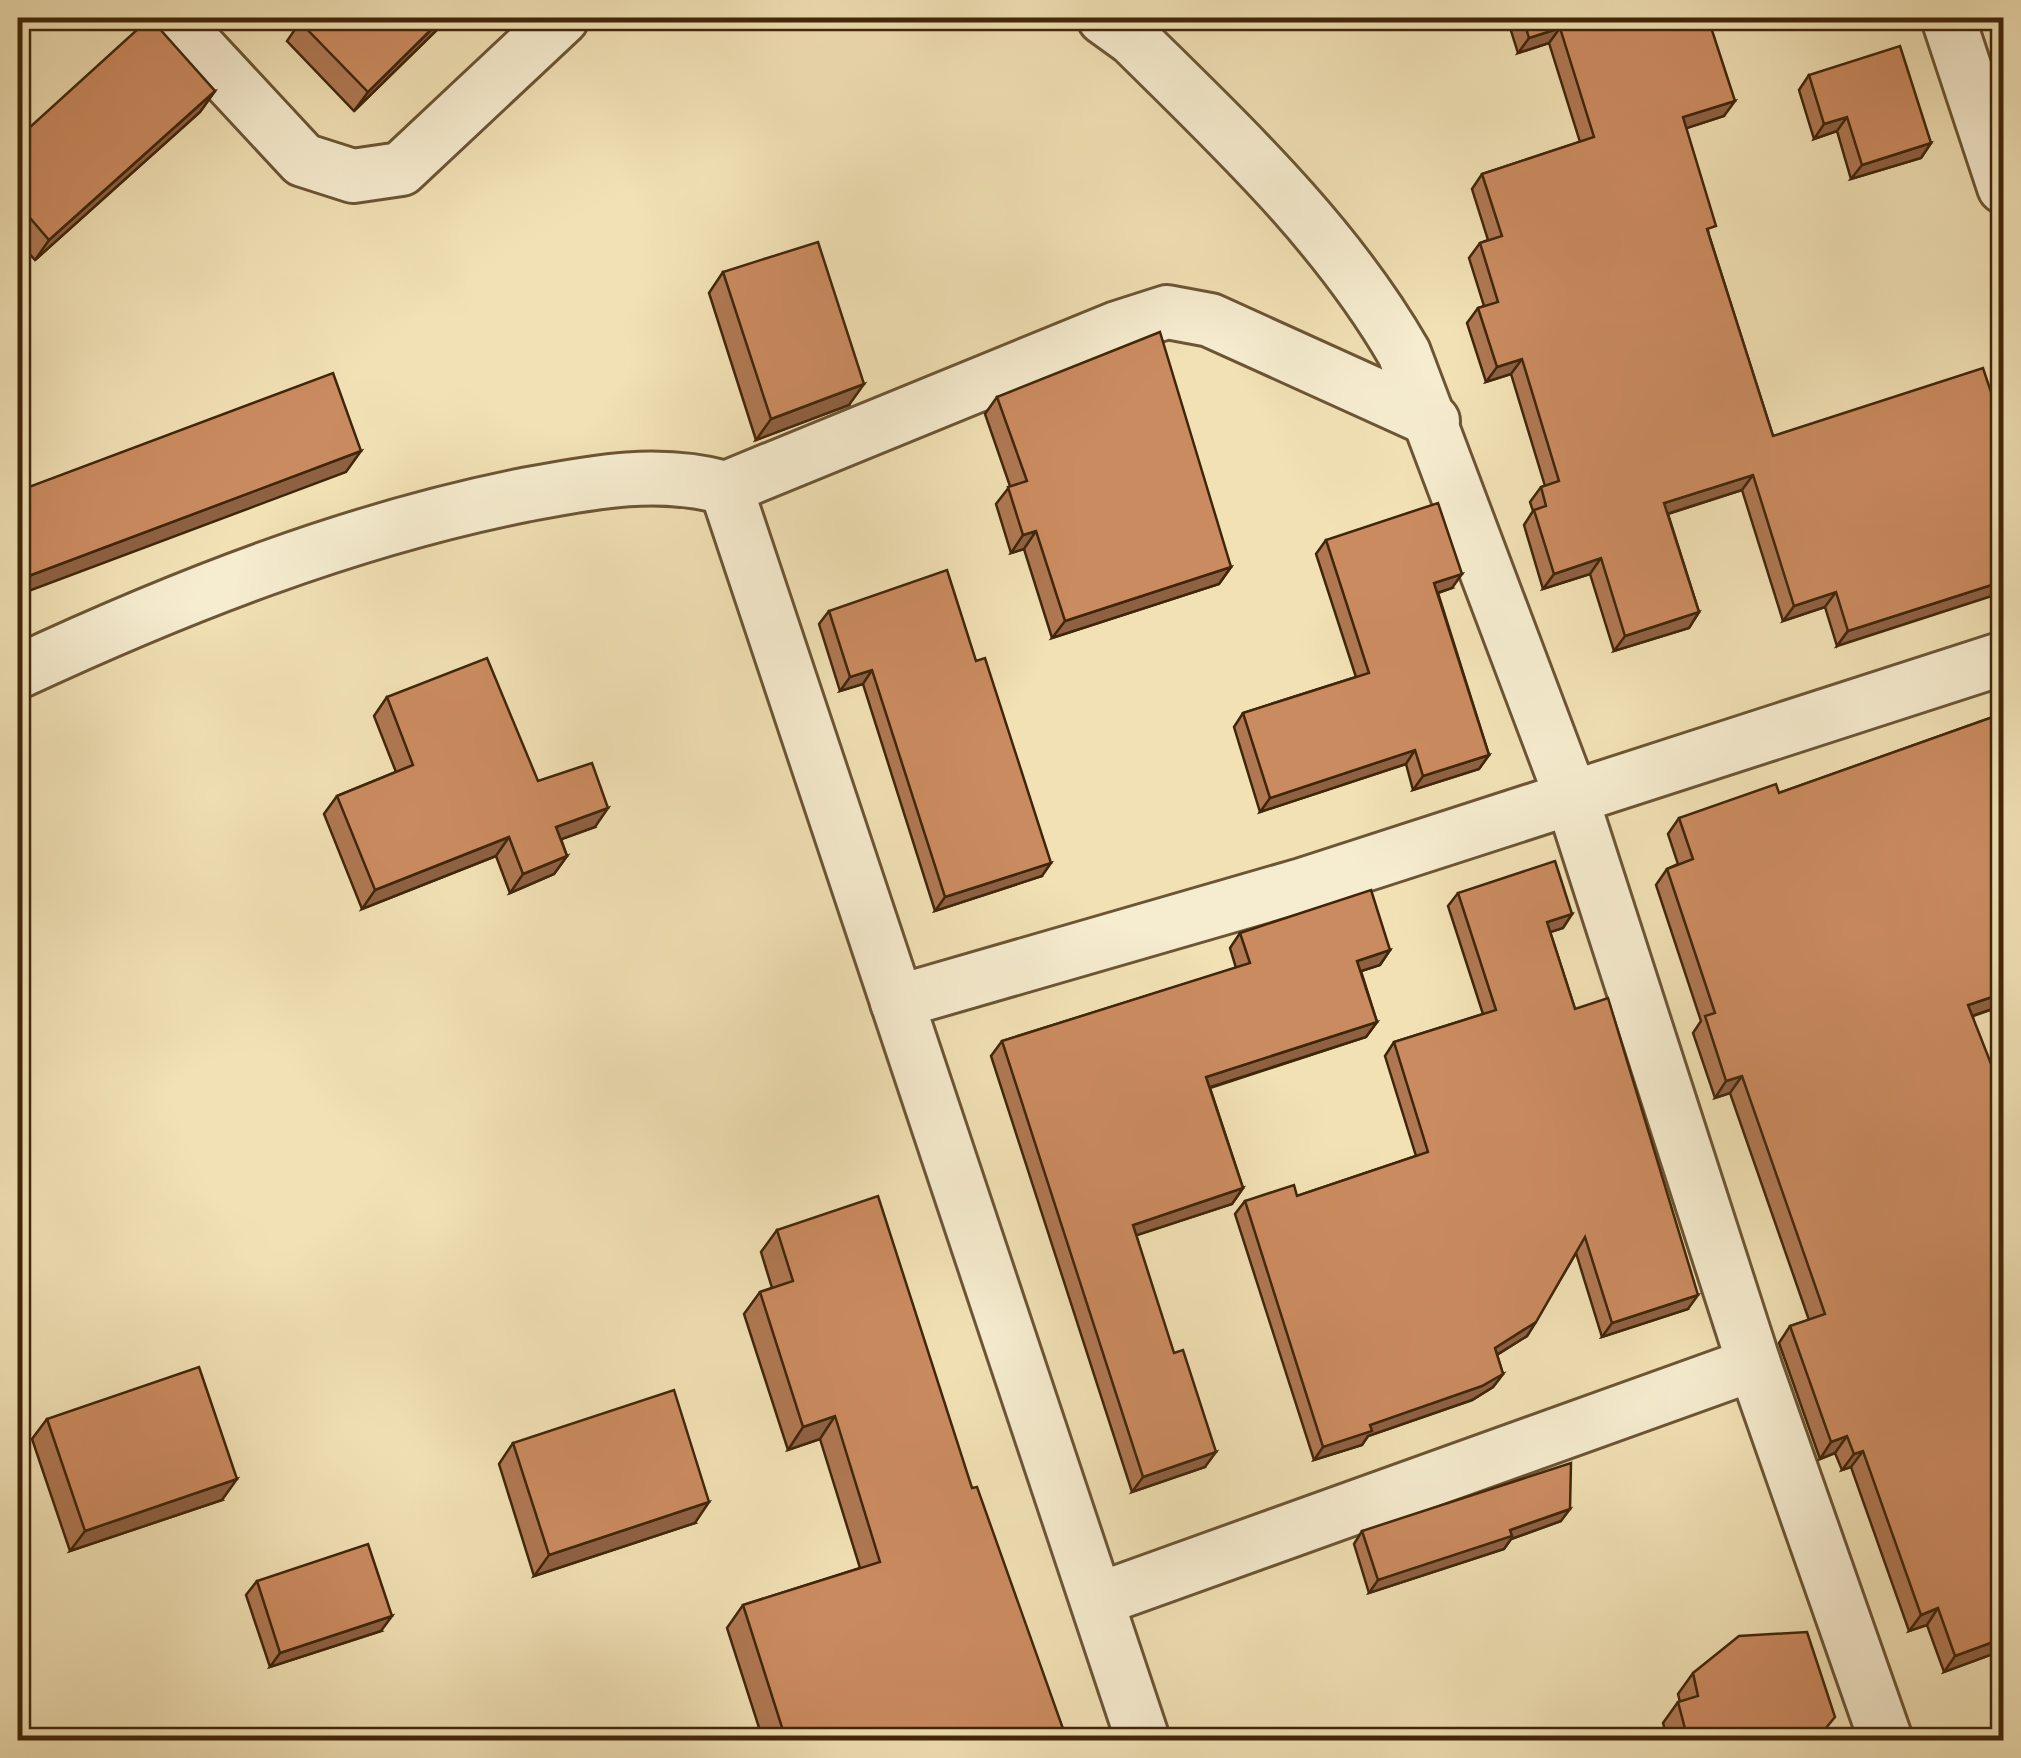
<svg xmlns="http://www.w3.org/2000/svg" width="2021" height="1758" viewBox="0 0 2021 1758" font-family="'IM FELL French Canon',serif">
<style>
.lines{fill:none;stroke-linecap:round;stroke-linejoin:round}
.minor-casing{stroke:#6c5534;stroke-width:58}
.minor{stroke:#f6eccf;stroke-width:52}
.wall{fill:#af7853;stroke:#402609;stroke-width:2.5}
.shaded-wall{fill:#8e6143;stroke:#402609;stroke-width:2.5}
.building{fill:#cb8b60;stroke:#402609;stroke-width:2.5}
</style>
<rect width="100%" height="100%" fill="#f1e1b5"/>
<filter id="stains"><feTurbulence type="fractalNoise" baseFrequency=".002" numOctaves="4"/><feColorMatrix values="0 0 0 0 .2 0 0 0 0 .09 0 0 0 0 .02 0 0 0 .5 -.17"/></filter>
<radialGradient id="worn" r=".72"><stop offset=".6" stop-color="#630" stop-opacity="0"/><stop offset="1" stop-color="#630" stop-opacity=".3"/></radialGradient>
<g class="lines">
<!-- minor casing -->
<g class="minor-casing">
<g id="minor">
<path d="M 171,18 L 303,160 L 353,176 L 401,169 L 562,18"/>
<path d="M 1104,18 L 1133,39 C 1231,136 1335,233 1404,353 L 1571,796 L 1754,1364 L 1886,1740"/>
<path d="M 1948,18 L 2004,187"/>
<path d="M 726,488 L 1143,1740"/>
<path d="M 18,672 C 179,597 349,530 524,495 C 593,482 658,469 726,488 L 1117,328 L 1167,312 L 1210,320 L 1433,421"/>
<path d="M 897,1002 L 1302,885 L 2004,658"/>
<path d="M 1097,1600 L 1754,1364"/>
</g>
</g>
<!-- minor -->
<use href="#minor" class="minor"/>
</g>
<!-- wall -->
<g class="wall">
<path d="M 449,18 L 354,111 L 287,41 L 300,22 Z"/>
<path d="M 1507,18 L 1708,18 L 1724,116 L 1686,128 L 1709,235 L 1773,436 L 2000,419 L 1837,646 L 1825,607 L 1783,621 L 1742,490 L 1668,514 L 1699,612 L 1689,628 L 1614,651 L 1590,574 L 1543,589 L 1524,525 L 1533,511 L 1530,502 L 1541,487 L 1545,486 L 1511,374 L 1486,382 L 1467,323 L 1478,308 L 1484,306 L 1469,258 L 1480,243 L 1488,240 L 1472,189 L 1482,174 L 1580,142 L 1549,43 L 1518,53 Z"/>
<path d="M 1809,75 L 1931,143 L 1921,158 L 1851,179 L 1837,131 L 1814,139 L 1799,90 Z"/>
<path d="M 215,91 L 200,112 L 35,260 L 18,241 L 18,138 Z"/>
<path d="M 723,272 L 849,405 L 756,440 L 709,293 Z"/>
<path d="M 997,397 L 1231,567 L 1219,584 L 1052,638 L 1024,549 L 1011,553 L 996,504 L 1010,486 L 985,414 Z"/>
<path d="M 1326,540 L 1452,588 L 1438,593 L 1489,755 L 1479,769 L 1413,790 L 1406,764 L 1260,812 L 1234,727 L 1243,713 L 1356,677 L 1316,554 Z"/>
<path d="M 829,611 L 976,661 L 1042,876 L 935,911 L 863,684 L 840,691 L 819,624 Z"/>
<path d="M 387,697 L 538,781 L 595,827 L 561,839 L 567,856 L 554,874 L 510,893 L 496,856 L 362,909 L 324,814 L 337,796 L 396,772 L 374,716 Z"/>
<path d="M 2004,713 L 2004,1005 L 1973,1016 L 2004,1650 L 1944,1672 L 1927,1625 L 1909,1631 L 1851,1467 L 1842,1470 L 1835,1453 L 1820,1459 L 1779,1343 L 1790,1326 L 1809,1320 L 1730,1093 L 1715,1098 L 1693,1033 L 1701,1021 L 1656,885 L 1667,869 L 1678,864 L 1668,834 L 1679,818 L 1779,793 Z"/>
<path d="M 1458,893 L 1572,914 L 1563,928 L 1550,932 L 1575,1009 L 1688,1309 L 1602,1337 L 1576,1253 L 1527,1336 L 1497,1355 L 1503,1374 L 1493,1387 L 1472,1400 L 1368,1436 L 1362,1445 L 1314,1460 L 1235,1214 L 1245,1201 L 1297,1196 L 1416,1156 L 1385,1056 L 1394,1042 L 1483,1014 L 1448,906 Z"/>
<path d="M 1240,933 L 1390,950 L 1380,965 L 1361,971 L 1377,1022 L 1366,1037 L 1210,1088 L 1243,1188 L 1232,1204 L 1136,1235 L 1205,1467 L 1132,1492 L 991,1056 L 1002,1041 L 1236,968 L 1230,948 Z"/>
<path d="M 777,1230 L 972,1488 L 1067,1740 L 763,1740 L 727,1628 L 743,1605 L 860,1568 L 820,1439 L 788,1450 L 744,1314 L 760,1292 L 772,1288 L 761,1252 Z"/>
<path d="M 47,1419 L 222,1500 L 70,1551 L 32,1439 Z"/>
<path d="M 513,1443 L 695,1523 L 534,1576 L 499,1464 Z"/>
<path d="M 1561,1521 L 1511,1539 L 1504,1549 L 1369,1593 L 1354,1544 L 1362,1531 Z"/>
<path d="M 257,1581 L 381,1631 L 270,1667 L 246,1595 Z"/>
<path d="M 1693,1673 L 1818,1740 L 1668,1740 L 1663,1723 L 1678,1702 L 1680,1702 L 1678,1694 Z"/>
</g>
<!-- shaded-wall -->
<g class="shaded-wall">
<path d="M 443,18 L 449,18 L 354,111 L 368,92 Z"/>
<path d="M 1560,28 L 1549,43 L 1518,53 L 1529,38 Z"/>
<path d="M 215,91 L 200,112 L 35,260 L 49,240 Z"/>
<path d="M 1735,101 L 1724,116 L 1672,133 L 1683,117 Z"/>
<path d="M 1847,117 L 1837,131 L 1814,139 L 1824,124 Z"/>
<path d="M 1931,143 L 1921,158 L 1851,179 L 1862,165 Z"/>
<path d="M 1522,359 L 1511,374 L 1486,382 L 1497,367 Z"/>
<path d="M 864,384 L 849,405 L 756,440 L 771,419 Z"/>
<path d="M 361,451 L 346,472 L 18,595 L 18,580 Z"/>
<path d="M 1753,475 L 1742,490 L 1654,518 L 1664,503 Z"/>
<path d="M 1036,531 L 1024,549 L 1011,553 L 1023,535 Z"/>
<path d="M 1601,558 L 1590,574 L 1543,589 L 1554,574 Z"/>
<path d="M 1231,567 L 1219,584 L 1052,638 L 1065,621 Z"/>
<path d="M 1462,574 L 1452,588 L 1425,597 L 1434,583 Z"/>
<path d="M 2004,581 L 2004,592 L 1837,646 L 1848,631 Z"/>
<path d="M 1836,592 L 1825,607 L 1783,621 L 1794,606 Z"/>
<path d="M 1699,612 L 1689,628 L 1614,651 L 1625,636 Z"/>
<path d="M 872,670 L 863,684 L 840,691 L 850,677 Z"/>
<path d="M 1415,750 L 1406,764 L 1260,812 L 1270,798 Z"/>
<path d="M 1489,755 L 1479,769 L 1413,790 L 1423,776 Z"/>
<path d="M 608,808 L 595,827 L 543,846 L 556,827 Z"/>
<path d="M 509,837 L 496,856 L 362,909 L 375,890 Z"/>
<path d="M 567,856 L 554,874 L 510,893 L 523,874 Z"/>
<path d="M 1051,863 L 1042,876 L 935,911 L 945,897 Z"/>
<path d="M 1572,914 L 1563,928 L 1538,936 L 1547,922 Z"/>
<path d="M 1390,950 L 1380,965 L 1346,976 L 1357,961 Z"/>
<path d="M 2004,993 L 2004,1005 L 1957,1021 L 1968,1005 Z"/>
<path d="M 1377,1022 L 1366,1037 L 1195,1092 L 1206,1077 Z"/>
<path d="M 1742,1076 L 1730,1093 L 1715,1098 L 1726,1081 Z"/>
<path d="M 1243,1188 L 1232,1204 L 1122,1240 L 1133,1225 Z"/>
<path d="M 1698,1295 L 1688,1309 L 1602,1337 L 1612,1323 Z"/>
<path d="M 1536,1322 L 1527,1336 L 1485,1362 L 1495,1348 Z"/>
<path d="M 1503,1374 L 1493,1387 L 1472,1400 L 1368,1436 L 1362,1445 L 1314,1460 L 1323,1447 L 1370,1425 Z"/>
<path d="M 835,1416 L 820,1439 L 788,1450 L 803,1427 Z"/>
<path d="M 1847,1436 L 1835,1453 L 1820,1459 L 1831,1442 Z"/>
<path d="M 1863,1451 L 1851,1467 L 1842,1470 L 1854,1454 Z"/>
<path d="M 1216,1452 L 1205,1467 L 1132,1492 L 1143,1477 Z"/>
<path d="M 237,1479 L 222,1500 L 70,1551 L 85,1531 Z"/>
<path d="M 709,1502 L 695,1523 L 534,1576 L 549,1555 Z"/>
<path d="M 1570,1509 L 1561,1521 L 1511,1539 L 1504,1549 L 1369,1593 L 1378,1580 L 1510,1530 Z"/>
<path d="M 1938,1608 L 1927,1625 L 1909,1631 L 1921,1615 Z"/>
<path d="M 392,1616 L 381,1631 L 270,1667 L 280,1653 Z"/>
<path d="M 2004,1638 L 2004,1650 L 1944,1672 L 1955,1656 Z"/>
</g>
<!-- building -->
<g class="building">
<path d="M 150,18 L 215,91 L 49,240 L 18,204 L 18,138 Z"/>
<path d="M 304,18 L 443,18 L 368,92 L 300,22 Z"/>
<path d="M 1523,18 L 1708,18 L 1735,101 L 1683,117 L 1716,226 L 1707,229 L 1773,436 L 1983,368 L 2000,419 L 2004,418 L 2004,581 L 1848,631 L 1836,592 L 1794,606 L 1753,475 L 1664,503 L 1699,612 L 1625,636 L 1601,558 L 1554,574 L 1534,510 L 1546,506 L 1541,487 L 1559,481 L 1522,359 L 1497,367 L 1478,308 L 1498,302 L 1480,243 L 1502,236 L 1482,174 L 1594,137 L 1560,28 L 1529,38 Z"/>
<path d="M 1900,46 L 1931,143 L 1862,165 L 1847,117 L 1824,124 L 1809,75 Z"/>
<path d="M 818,242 L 864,384 L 771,419 L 723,272 Z"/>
<path d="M 1160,332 L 1231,567 L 1065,621 L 1036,531 L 1023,535 L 1008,487 L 1027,481 L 997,397 Z"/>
<path d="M 333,373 L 361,451 L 18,580 L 18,491 Z"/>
<path d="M 1438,503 L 1462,574 L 1434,583 L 1489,755 L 1423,776 L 1415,750 L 1270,798 L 1243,713 L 1369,673 L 1326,540 Z"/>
<path d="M 947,570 L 976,661 L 985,658 L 1051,863 L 945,897 L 872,670 L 850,677 L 829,611 Z"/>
<path d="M 487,658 L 538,781 L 592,763 L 608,808 L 556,827 L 567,856 L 523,874 L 509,837 L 375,890 L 337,796 L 413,765 L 387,697 Z"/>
<path d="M 2004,713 L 2004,993 L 1968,1005 L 2004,1097 L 2004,1638 L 1955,1656 L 1938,1608 L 1921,1615 L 1863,1451 L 1854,1454 L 1847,1436 L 1831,1442 L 1790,1326 L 1825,1314 L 1742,1076 L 1726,1081 L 1705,1016 L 1715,1013 L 1667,869 L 1693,859 L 1679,818 L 1776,784 L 1779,793 Z"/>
<path d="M 1555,861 L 1572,914 L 1547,922 L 1575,1009 L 1608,998 L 1698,1295 L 1612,1323 L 1585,1237 L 1536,1322 L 1495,1348 L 1503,1374 L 1482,1386 L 1370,1425 L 1372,1431 L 1323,1447 L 1245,1201 L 1294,1185 L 1297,1196 L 1428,1152 L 1394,1042 L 1496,1010 L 1458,893 Z"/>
<path d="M 1371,890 L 1390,950 L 1357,961 L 1377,1022 L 1206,1077 L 1243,1188 L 1133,1225 L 1174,1353 L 1183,1350 L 1216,1452 L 1143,1477 L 1002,1041 L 1250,963 L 1240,933 Z"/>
<path d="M 878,1196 L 972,1488 L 977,1487 L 1067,1740 L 786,1740 L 743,1605 L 880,1562 L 835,1416 L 803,1427 L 760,1292 L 793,1281 L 777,1230 Z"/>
<path d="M 199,1367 L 237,1479 L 85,1531 L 47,1419 Z"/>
<path d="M 674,1390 L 709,1502 L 549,1555 L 513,1443 Z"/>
<path d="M 1571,1463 L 1570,1509 L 1510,1530 L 1512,1536 L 1378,1580 L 1362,1531 Z"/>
<path d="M 368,1544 L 392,1616 L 280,1653 L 257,1581 Z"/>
<path d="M 1807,1632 L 1835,1717 L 1816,1740 L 1688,1740 L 1678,1702 L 1698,1696 L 1693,1673 L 1739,1636 Z"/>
</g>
<!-- margin -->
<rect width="2021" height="1758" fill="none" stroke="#f1e1b5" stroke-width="60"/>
<rect x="20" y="20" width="1981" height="1718" fill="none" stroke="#402609" stroke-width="5"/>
<rect x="30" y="30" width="1961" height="1698" fill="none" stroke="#402609" stroke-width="2.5"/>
<rect width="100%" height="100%" filter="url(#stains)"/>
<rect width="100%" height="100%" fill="url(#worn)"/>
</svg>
